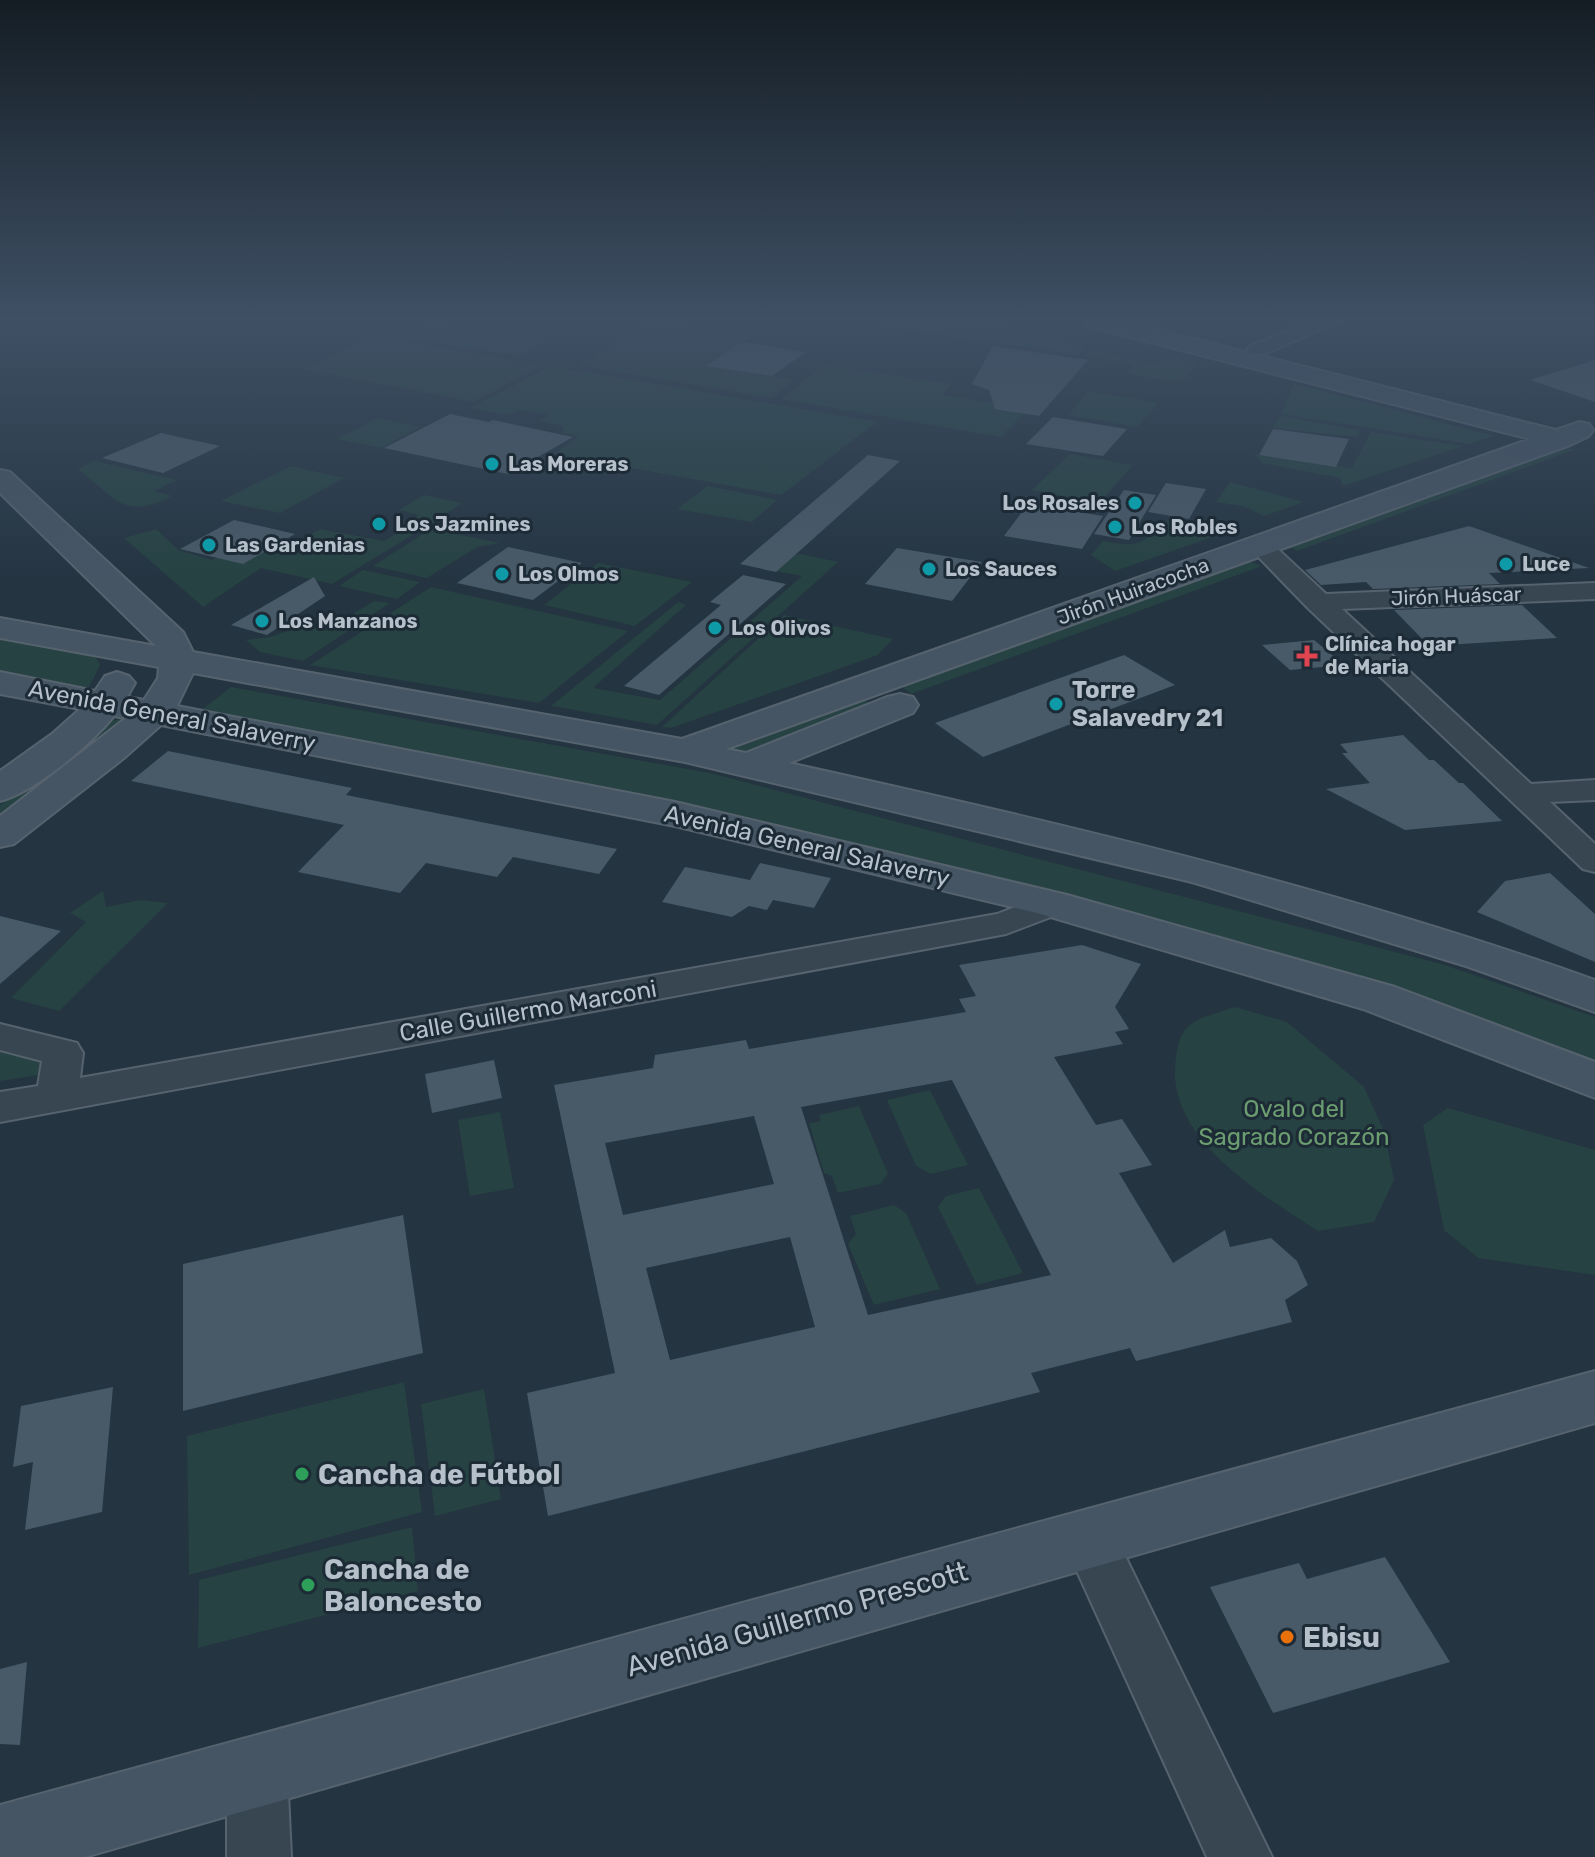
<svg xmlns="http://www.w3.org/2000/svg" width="1595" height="1857" viewBox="0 0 1595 1857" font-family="Rubik,sans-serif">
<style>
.green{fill:#264242}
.building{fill:#485a67;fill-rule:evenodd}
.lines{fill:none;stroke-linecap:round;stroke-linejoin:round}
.street-casing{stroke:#56636e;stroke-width:4}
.secondary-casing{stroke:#56636e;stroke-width:4}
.street{fill:#384651;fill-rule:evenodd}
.secondary{fill:#465564;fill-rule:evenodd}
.culture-dot{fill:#0f9aa8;stroke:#1d2b36;stroke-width:3}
.health-dot{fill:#e0444e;stroke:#1d2b36;stroke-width:3}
.leisure-dot{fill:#2e9e5b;stroke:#1d2b36;stroke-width:3}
.food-dot{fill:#e8710a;stroke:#1d2b36;stroke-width:3}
.labels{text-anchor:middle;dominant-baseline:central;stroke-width:6;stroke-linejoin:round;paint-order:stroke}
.far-poi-label{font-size:20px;font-weight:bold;fill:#b5c0cb;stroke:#1d2b36;text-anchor:start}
.far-street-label{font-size:20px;fill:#b5c0cb;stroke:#1d2b36}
.poi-label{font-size:24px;font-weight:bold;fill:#b5c0cb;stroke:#1d2b36;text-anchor:start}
.street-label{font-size:24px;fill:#b5c0cb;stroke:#1d2b36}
.park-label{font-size:24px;fill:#6b9d70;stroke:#1d2b36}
.near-poi-label{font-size:28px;font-weight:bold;fill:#b5c0cb;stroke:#1d2b36;text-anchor:start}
.near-street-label{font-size:28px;fill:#b5c0cb;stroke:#1d2b36}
</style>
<rect width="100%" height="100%" fill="#243441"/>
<!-- green -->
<g class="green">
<path d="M 654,321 L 752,335 L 707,366 L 794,380 L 772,398 L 578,365 Z"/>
<path d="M 876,321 L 984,321 L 1086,349 L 1077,355 L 872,324 Z"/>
<path d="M 429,324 L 542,341 L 518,356 L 403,337 Z"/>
<path d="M 365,340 L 383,342 L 393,340 L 543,365 L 474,402 L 303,369 Z"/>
<path d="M 1092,349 L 1151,365 L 1171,357 L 1197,364 L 1181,382 L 1127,374 L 1133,365 L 1087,356 Z"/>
<path d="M 823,365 L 952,384 L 942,395 L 1028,409 L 1001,437 L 782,399 Z"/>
<path d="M 551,366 L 877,422 L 781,495 L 555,454 L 578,436 L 563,433 L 563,426 L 540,421 L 549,415 L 520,409 L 508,415 L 470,408 Z"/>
<path d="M 1294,384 L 1494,436 L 1469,444 L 1281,414 Z"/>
<path d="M 1087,391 L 1158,403 L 1137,427 L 1069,415 Z"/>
<path d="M 1280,416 L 1360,430 L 1357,437 L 1272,428 Z"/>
<path d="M 378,418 L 421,427 L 381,448 L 337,439 Z"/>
<path d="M 1371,432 L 1463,446 L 1343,486 L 1340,478 L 1262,463 L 1254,454 L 1352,468 Z"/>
<path d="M 1551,443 L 1574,450 L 1297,551 L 1283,542 Z"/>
<path d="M 1070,454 L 1133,465 L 1099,503 L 1032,490 Z"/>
<path d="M 94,461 L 177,480 L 154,491 L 172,496 C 124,521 116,498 78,469 Z"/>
<path d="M 291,466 L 344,478 L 280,513 L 221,501 Z"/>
<path d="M 1230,482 L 1304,502 L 1264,516 L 1243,506 L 1216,502 Z"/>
<path d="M 708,486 L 777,500 L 752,522 L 677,509 Z"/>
<path d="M 424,495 L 462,503 L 424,528 L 406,524 L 418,515 L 399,510 Z"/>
<path d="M 1164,521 L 1227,532 L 1115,571 L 1091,555 L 1103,541 C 1138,547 1140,547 1164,521 Z"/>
<path d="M 156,529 L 178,550 L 212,560 L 237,545 L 277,554 L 320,529 L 384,541 L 404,529 L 419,531 L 332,584 L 261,568 L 203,607 L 124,538 Z"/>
<path d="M 431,529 L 500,543 L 477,547 L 427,578 L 373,566 Z"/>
<path d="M 801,554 L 838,562 L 657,725 L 551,706 L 678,602 L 686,605 L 593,688 L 660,700 L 802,576 L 775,571 L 793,555 Z"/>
<path d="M 1242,558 L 1262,566 L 911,694 L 899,684 Z"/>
<path d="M 598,563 L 692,582 L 635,626 L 544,605 Z"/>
<path d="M 363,570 L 420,582 L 397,599 L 339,586 Z"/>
<path d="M 431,587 L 628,631 L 539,703 L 310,665 Z"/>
<path d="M 374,601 L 390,603 L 303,661 L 260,652 L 246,640 L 270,637 L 304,625 L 325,631 Z"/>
<path d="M 784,615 L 893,639 L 878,655 L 671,728 L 662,727 Z"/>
<path d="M 0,638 L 94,654 L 100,665 L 88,689 L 0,673 Z"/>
<path d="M 231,687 L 710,773 L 1445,965 L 1595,1017 L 1595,1064 L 685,808 L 203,709 Z"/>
<path d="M 863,699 L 876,709 L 755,753 L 727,747 Z"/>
<path d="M 125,718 L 133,720 L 0,823 L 0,805 L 110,721 Z"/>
<path d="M 103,891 L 106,907 L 140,900 L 168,903 L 59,1011 L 11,998 L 86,922 L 70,913 Z"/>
<path d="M 1235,1007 L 1287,1022 L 1364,1087 L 1384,1131 L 1394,1180 L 1374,1222 L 1318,1231 C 1264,1196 1172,1142 1175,1069 C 1178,1020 1192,1021 1235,1007 Z"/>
<path d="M 0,1050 L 42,1060 L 39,1075 L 0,1081 Z"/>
<path d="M 930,1090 L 968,1165 L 931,1174 L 916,1166 L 887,1100 Z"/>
<path d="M 859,1106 L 888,1174 L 880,1184 L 838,1193 L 832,1176 L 824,1173 L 809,1123 L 821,1121 L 819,1115 Z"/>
<path d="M 1448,1108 L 1595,1150 L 1595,1275 L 1478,1258 L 1444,1230 L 1423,1125 Z"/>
<path d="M 500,1112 L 514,1188 L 470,1196 L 458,1120 Z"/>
<path d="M 979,1188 L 1023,1273 L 977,1285 L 938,1207 L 946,1196 Z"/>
<path d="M 894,1205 L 906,1213 L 940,1289 L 874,1305 L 848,1244 L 856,1234 L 850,1216 Z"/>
<path d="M 404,1382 L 422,1512 L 189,1575 L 187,1436 Z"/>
<path d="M 484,1389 L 501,1499 L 435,1516 L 421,1404 Z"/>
<path d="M 412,1527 L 418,1591 L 198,1648 L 199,1580 Z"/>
</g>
<!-- building -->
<g class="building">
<path d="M 742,342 L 806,352 L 772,376 L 706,366 Z"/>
<path d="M 993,346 L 1088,360 L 1039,416 L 995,409 L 989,390 L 972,384 Z"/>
<path d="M 1595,360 L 1595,402 L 1530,380 Z"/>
<path d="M 450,414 L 489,422 L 493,420 L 573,437 L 508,474 L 384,448 Z"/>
<path d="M 1053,417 L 1127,429 L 1103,456 L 1026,444 Z"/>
<path d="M 1273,429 L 1318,435 L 1349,439 L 1336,467 L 1259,455 Z"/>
<path d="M 161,433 L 220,446 L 163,473 L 102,458 Z"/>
<path d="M 868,455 L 900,461 L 776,572 L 740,564 Z"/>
<path d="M 1166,483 L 1206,489 L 1189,519 L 1148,512 Z"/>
<path d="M 1124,490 L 1156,495 L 1129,540 L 1094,534 Z"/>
<path d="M 1028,504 L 1103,516 L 1082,549 L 1004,536 Z"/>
<path d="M 234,520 L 295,534 L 243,564 L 180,549 Z"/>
<path d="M 1469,526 L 1589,568 L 1489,573 L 1500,584 L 1373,589 L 1366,582 L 1321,585 L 1305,570 Z"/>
<path d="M 508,547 L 582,563 L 533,600 L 457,583 Z"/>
<path d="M 897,548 L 945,556 L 982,562 L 952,601 L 865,584 Z"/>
<path d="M 743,575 L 786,584 L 659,695 L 624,686 L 721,605 L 710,602 Z"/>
<path d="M 314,577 L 325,596 L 267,635 L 231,625 Z"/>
<path d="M 1522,605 L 1557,638 L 1429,646 L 1394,610 Z"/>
<path d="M 1314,640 L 1344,665 L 1290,670 L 1262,645 Z"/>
<path d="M 1124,655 L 1175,685 L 983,757 L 935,723 Z"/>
<path d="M 1403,735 L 1429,760 L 1434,760 L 1459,783 L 1463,783 L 1502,821 L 1405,830 L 1326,789 L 1370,783 L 1342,753 L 1348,753 L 1340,744 Z"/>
<path d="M 168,751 L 352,788 L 346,795 L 617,849 L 599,874 L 513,857 L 497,877 L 426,863 L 400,893 L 298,872 L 344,825 L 131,781 Z"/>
<path d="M 760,863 L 831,878 L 814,908 L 773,900 L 767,910 L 749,906 L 732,917 L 662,902 L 685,867 L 750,880 Z"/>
<path d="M 1550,873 L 1595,914 L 1595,962 L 1477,912 L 1505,881 Z"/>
<path d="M 0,916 L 61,931 L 0,984 Z"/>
<path d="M 1082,945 L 1141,964 L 1115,1007 L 1129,1029 L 1115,1032 L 1123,1044 L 1054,1057 L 1096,1125 L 1122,1119 L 1152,1165 L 1119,1173 L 1173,1263 L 1225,1230 L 1230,1247 L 1271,1238 L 1297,1261 L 1308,1285 L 1285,1300 L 1292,1322 L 1136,1361 L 1130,1348 L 1031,1373 L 1040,1392 L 548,1516 L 527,1393 L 615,1373 L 554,1085 L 653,1068 L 655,1055 L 746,1040 L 749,1049 L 966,1012 L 959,999 L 976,996 L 959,965 ZM 952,1080 L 1051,1275 L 868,1315 L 801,1107 ZM 754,1116 L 774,1184 L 623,1215 L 605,1143 ZM 790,1237 L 815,1327 L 670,1360 L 646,1268 Z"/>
<path d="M 494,1060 L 502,1098 L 432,1113 L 425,1074 Z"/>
<path d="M 403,1215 L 423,1353 L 183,1411 L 183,1264 Z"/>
<path d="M 113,1387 L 102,1512 L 25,1530 L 33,1462 L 13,1467 L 21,1406 Z"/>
<path d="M 1385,1557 L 1450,1662 L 1273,1713 L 1210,1587 L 1299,1563 L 1307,1579 Z"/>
<path d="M 27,1662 L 20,1745 L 0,1744 L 0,1669 Z"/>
</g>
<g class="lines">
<!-- street casing -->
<g class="street-casing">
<g id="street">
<path d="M 1314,321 L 1340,321 L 1264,354 L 1250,354 L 1247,350 L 1250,346 Z"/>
<path d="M 1259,538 L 1268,540 L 1326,594 L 1595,583 L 1595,599 L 1342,609 L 1531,784 L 1595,780 L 1595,800 L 1550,802 L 1595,844 L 1595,872 L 1583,869 L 1308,608 L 1247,545 L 1250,540 Z"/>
<path d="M 1052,893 L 1064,896 L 1070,904 L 1064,912 L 1006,934 L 0,1122 L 0,1092 L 38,1086 L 42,1061 L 0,1050 L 0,1024 L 77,1043 L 83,1053 L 80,1078 L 997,914 Z"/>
<path d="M 1088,1511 L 1107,1519 L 1272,1857 L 1207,1857 L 1061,1536 L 1069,1519 Z"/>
<path d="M 257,1741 L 278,1750 L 287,1771 L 291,1857 L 227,1857 L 227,1771 L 236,1750 Z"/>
</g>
</g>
<!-- secondary casing -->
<g class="secondary-casing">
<g id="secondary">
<path d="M 1084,321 L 1123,321 L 1556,430 L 1580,422 L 1589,424 L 1593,430 L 1589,436 L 1570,445 L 726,749 L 746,753 L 887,697 L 900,694 L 913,697 L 918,705 L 913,713 L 789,763 C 1061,823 1333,887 1595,980 L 1595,1012 L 1466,966 L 1192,882 L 685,762 L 193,673 L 177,706 L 675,802 L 1067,895 L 1395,987 L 1595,1062 L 1595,1098 L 1363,1009 L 1037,913 L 675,826 L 161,725 L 124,758 L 14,844 L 0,847 L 0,816 L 126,718 L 114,716 C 91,744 35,792 0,801 L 0,771 L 52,734 L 80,709 L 0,694 L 0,672 L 95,691 L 105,676 L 117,672 L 129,676 L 135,683 L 127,697 L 144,700 L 158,678 L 159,667 L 0,638 L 0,618 L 156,646 L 0,493 L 0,470 L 10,472 L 183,632 L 193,652 L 682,739 L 1530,439 L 1087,326 Z"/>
<path d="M 1595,1371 L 1595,1423 L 85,1857 L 0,1857 L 0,1805 Z"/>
</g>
</g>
<!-- street -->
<use href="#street" class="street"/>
<!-- secondary -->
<use href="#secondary" class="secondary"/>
</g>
<!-- sky -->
<linearGradient id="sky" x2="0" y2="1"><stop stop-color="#141d24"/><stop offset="0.55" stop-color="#3f5065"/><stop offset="1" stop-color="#3f5065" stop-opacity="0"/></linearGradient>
<rect width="1595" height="581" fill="url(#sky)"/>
<!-- markers -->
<g class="culture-dot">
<circle cx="492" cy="464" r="8"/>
<circle cx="1135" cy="503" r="8"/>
<circle cx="379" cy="524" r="8"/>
<circle cx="1115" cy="527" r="8"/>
<circle cx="209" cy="545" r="8"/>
<circle cx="1506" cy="564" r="8"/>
<circle cx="929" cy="569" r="8"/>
<circle cx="502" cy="574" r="8"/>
<circle cx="262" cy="621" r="8"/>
<circle cx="715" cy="628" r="8"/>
<circle cx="1056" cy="704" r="8"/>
</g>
<path class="health-dot" d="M1303 644h8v8h8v8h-8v8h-8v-8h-8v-8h8z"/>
<g class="leisure-dot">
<circle cx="302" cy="1474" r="8"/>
<circle cx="308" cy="1585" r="8"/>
</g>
<circle class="food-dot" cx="1287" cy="1637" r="8"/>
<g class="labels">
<!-- far-poi labels -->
<g class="far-poi-label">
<text x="508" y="464">Las Moreras</text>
<text x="1119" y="503" text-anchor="end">Los Rosales</text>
<text x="395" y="524">Los Jazmines</text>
<text x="1131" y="527">Los Robles</text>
<text x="225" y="545">Las Gardenias</text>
<text x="1522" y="564">Luce</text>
<text x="945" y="569">Los Sauces</text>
<text x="518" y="574">Los Olmos</text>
<text x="278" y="621">Los Manzanos</text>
<text x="731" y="628">Los Olivos</text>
<text x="1325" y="644">Clínica hogar<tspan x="1325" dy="23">de Maria</tspan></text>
</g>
<!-- far-street labels -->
<g class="far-street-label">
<text transform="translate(1133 591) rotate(-20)">Jirón Huiracocha</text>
<text transform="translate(1456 596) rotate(-2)">Jirón Huáscar</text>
</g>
<!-- poi labels -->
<g class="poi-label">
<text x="1072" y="690">Torre<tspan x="1072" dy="28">Salavedry 21</tspan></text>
</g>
<!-- street labels -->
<g class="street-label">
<text transform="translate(172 716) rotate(11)">Avenida General Salaverry</text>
<text transform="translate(807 846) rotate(13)">Avenida General Salaverry</text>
<text transform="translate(528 1011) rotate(-10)">Calle Guillermo Marconi</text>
</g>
<!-- park labels -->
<g class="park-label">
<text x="1294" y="1109">Ovalo del<tspan x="1294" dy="28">Sagrado Corazón</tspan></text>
</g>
<!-- near-poi labels -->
<g class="near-poi-label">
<text x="318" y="1474">Cancha de Fútbol</text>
<text x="324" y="1569">Cancha de<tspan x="324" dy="32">Baloncesto</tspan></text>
<text x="1303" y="1637">Ebisu</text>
</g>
<!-- near-street labels -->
<g class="near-street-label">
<text transform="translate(797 1619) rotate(-16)">Avenida Guillermo Prescott</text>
</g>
</g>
</svg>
